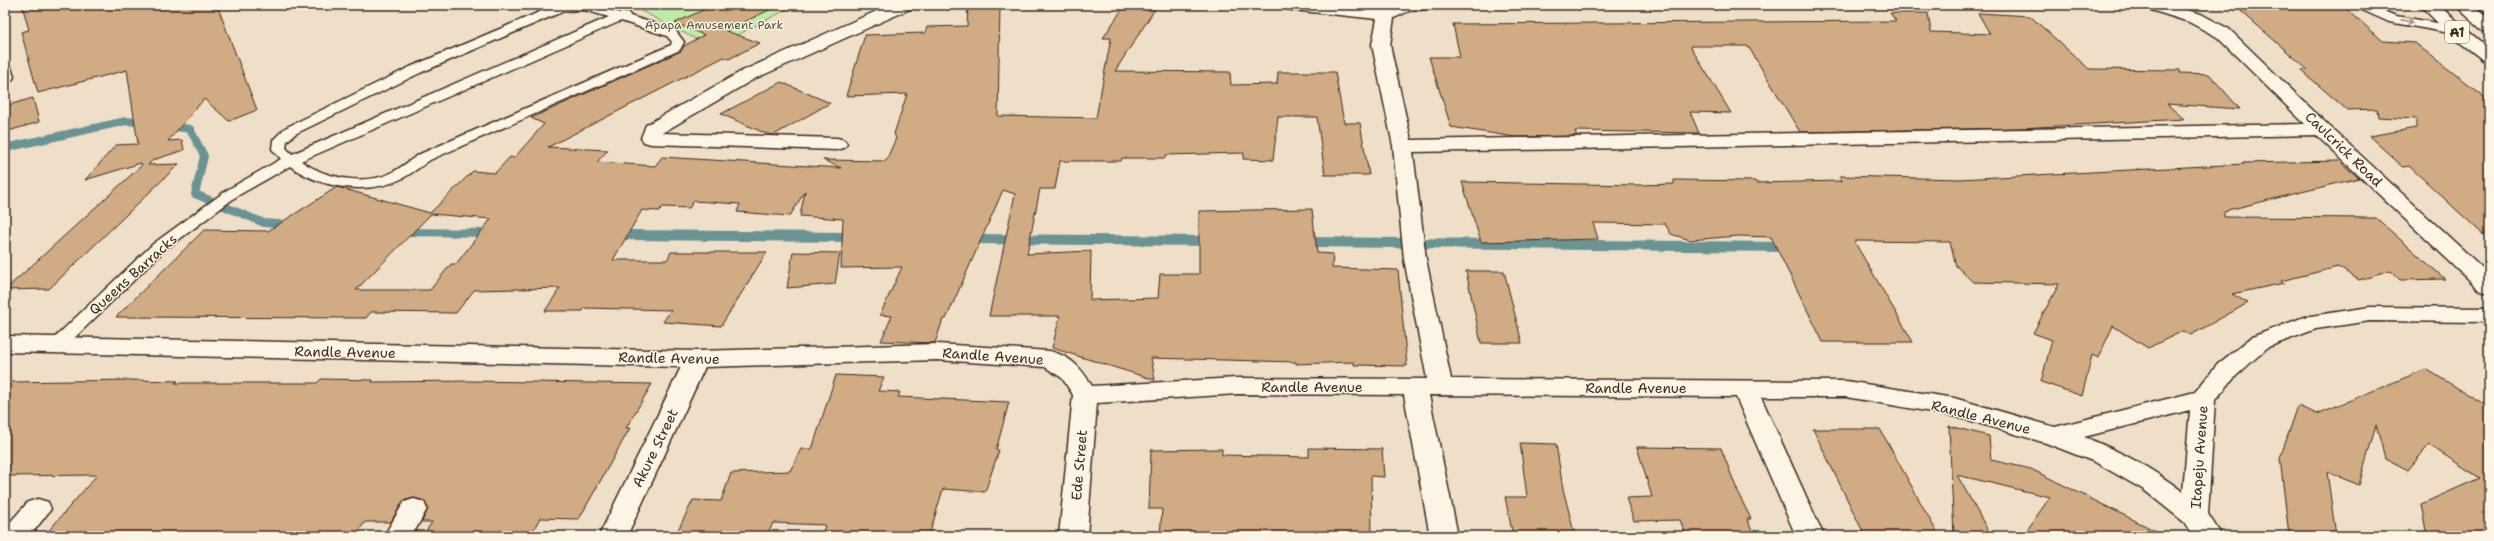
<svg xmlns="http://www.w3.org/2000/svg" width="2494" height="541" viewBox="0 0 2494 541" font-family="'Shantell Sans',sans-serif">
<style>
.green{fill:#bfeaa7;stroke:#7d8a62}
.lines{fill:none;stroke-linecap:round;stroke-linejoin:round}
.stream-far1{stroke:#6a9494;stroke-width:8}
.stream{stroke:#6a9494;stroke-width:10}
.building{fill:#d1ab83;stroke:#3b2a1e;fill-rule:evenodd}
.service-casing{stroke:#3b2a1e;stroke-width:3}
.minor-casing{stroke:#3b2a1e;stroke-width:3}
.primary-casing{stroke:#3b2a1e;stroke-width:3}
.service{fill:#fcf5e5;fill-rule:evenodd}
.minor{fill:#fcf5e5;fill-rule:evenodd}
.primary{fill:#fcf5e5;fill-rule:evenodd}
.oneway{stroke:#9c9082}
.labels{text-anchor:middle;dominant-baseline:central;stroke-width:3;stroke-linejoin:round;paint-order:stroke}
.far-park-label{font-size:12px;fill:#555039;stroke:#fcf5e5}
.shield{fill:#fcf5e5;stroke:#75675a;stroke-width:1}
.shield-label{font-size:13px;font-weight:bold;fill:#3b2a1e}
.street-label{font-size:14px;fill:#3b2a1e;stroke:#fcf5e5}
</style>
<rect width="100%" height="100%" fill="#efdfc8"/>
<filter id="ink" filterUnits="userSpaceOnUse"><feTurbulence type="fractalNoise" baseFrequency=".025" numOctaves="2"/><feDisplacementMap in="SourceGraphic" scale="8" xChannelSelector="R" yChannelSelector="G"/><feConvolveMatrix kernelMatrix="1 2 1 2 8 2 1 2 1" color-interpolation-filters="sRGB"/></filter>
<g filter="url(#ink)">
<!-- green -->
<path class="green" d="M 630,5 L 795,5 L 713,48 Z"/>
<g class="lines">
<!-- stream-far1 -->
<g class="stream-far1">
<path d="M 169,126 L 190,129 L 204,156 L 195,194 L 264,223 L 291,225"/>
<path d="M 5,148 L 126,121 L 146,123"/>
<path d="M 402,232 L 491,233"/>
<path d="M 616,235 L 742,236"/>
</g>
<!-- stream -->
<g class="stream">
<path d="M 624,235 L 853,237"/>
<path d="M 970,239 L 1211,241"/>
<path d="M 1304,242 L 1787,247"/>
</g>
</g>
<!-- building -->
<g class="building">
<path d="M 22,5 L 217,5 L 257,110 L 229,121 L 204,99 L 168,141 L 182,140 L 184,150 L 153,160 L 148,165 L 179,164 L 49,289 L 5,290 L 142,165 L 141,163 L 85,180 L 116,145 L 138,144 L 127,70 L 38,93 L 21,32 L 29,30 Z"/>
<path d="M 714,5 L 779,5 L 726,31 L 760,43 L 729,59 L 724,57 L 548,147 L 608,150 L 597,162 L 655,166 L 662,157 L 841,168 L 823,160 L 886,161 L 896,138 L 894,134 L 907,94 L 846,96 L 865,35 L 925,33 L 927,27 L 967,26 L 968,5 L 1000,5 L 998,116 L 1096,118 L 1111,38 L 1103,38 L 1125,5 L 1155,9 L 1115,71 L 1230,72 L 1231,85 L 1277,84 L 1278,72 L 1335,72 L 1344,123 L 1360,123 L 1369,175 L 1325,175 L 1317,117 L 1278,117 L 1273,160 L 1243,159 L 1244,153 L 1166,155 L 1165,158 L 1122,158 L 1121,161 L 1060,161 L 1055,189 L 1040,189 L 1027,254 L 1091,251 L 1090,300 L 1158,298 L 1160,274 L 1199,274 L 1199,211 L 1312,209 L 1317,253 L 1333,254 L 1332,268 L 1398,270 L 1407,366 L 1354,365 L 1354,362 L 1296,364 L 1296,362 L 1151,358 L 1155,380 L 1052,348 L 1060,316 L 989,316 L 1015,194 L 1003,190 L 946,319 L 943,319 L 935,343 L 881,341 L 892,316 L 880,315 L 902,267 L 841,268 L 843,219 L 800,216 L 805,191 L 790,216 L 737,212 L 740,204 L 694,201 L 689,208 L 663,207 L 659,211 L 642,210 L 613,260 L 667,260 L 671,252 L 767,252 L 721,326 L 663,322 L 671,310 L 584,308 L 583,311 L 545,311 L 560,288 L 474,290 L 456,313 L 371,312 L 366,318 L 116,317 L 204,230 L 268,231 L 337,187 L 430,213 L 473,171 L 495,173 L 510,157 L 514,158 L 544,124 L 531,118 L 681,51 L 684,46 L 704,35 L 675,23 ZM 431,214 L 491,219 L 456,264 L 451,264 L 430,290 L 356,290 Z"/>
<path d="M 2234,5 L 2342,5 L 2383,41 L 2415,43 L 2489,101 L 2489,240 L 2409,166 L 2403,167 L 2369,136 L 2416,128 L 2416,119 L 2378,117 L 2377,109 L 2347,110 L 2301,70 L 2308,70 Z"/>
<path d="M 1890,13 L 1928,13 L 1931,32 L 1990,34 L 1978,13 L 2030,16 L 2089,69 L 2180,70 L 2180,73 L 2209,74 L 2240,109 L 2167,104 L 2184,119 L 2021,128 L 1800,132 L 1748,46 L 1690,46 L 1731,113 L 1690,112 L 1699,133 L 1575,131 L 1577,136 L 1515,137 L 1451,127 L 1429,57 L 1460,57 L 1453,24 L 1896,21 Z"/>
<path d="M 781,82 L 830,103 L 774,135 L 767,134 L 721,114 Z"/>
<path d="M 33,98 L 39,122 L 5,132 L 5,106 Z"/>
<path d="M 2339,161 L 2359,178 L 2224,211 L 2224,217 L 2376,218 L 2445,279 L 2400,280 L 2391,271 L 2359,280 L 2338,267 L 2281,281 L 2284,283 L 2232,294 L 2248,303 L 2191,335 L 2183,331 L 2148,348 L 2113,326 L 2098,358 L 2092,355 L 2082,396 L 2041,382 L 2052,340 L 2033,333 L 2059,284 L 1973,282 L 1956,266 L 1950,242 L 1854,241 L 1913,342 L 1823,342 L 1771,237 L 1738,236 L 1690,240 L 1671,234 L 1665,224 L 1593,223 L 1598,239 L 1481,242 L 1462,182 L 1640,185 L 1674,184 L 1674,180 L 1755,181 L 1756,183 L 1842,181 L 1840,176 L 1960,179 L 2244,164 L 2243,163 Z"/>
<path d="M 793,252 L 840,253 L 835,284 L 787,288 Z"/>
<path d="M 1466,271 L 1504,271 L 1522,343 L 1481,343 Z"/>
<path d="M 2426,369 L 2489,407 L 2489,536 L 2427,536 L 2421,504 L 2480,478 L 2429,445 L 2408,470 L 2385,458 L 2376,425 L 2359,485 L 2327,472 L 2336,536 L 2289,536 L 2280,458 L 2298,406 L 2317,414 Z"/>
<path d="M 836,375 L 884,377 L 878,391 L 900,392 L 898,397 L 1009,402 L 996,450 L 999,450 L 985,492 L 943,489 L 929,536 L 822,536 L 825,525 L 773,523 L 767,536 L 675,536 L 693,500 L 721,501 L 731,473 L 790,471 L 801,449 L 812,449 Z"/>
<path d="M 321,379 L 373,380 L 372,382 L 471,381 L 652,384 L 626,428 L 630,428 L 579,519 L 540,518 L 530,536 L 423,536 L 432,522 L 422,522 L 428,508 L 424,501 L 414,498 L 403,501 L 391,522 L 365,522 L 355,536 L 44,536 L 97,475 L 5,476 L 5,389 L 12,382 L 130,380 L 178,381 L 175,383 L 317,383 Z"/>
<path d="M 1949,426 L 1989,436 L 1991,460 L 2031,469 L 2166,536 L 2023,536 L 2050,497 L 1957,475 L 1991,536 L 1954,536 Z"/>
<path d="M 1813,429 L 1880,429 L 1939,536 L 1865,536 Z"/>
<path d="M 1520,443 L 1556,444 L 1563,489 L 1575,536 L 1513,536 L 1505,497 L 1527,497 Z"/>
<path d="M 1637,447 L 1721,448 L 1739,495 L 1751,519 L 1747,519 L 1754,536 L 1686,536 L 1680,520 L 1634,521 L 1626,498 L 1652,497 Z"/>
<path d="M 1309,448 L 1382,449 L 1384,477 L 1371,476 L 1372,536 L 1160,536 L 1162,509 L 1149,509 L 1151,450 L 1222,449 L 1222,455 L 1309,457 Z"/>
</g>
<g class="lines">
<!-- service casing -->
<g class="service-casing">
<g id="service">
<path d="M 556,5 L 594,5 L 620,13 L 629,12 L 630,16 L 675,30 L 684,42 L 680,50 L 430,160 C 420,167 410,175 399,180 C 365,195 320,188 290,166 L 237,196 L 165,250 L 63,349 L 51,349 L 48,345 L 51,341 L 153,244 L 227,190 L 281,159 L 272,149 L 273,140 L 285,128 L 410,67 ZM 584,10 L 609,17 L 292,154 L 286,148 L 287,141 L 295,134 L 420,73 L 564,11 ZM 621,21 L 667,36 L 672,42 L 671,45 L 420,154 C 410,160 401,168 391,173 C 363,186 325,178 301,161 Z"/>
<path d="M 2351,5 L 2368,5 L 2396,16 L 2455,26 L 2461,30 L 2455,34 L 2389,22 Z"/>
</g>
</g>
<!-- minor casing -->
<g class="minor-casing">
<g id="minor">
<path d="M 890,5 L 912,5 L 910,9 L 754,79 L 662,133 L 837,138 L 844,140 L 847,144 L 844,148 L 837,150 L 651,144 L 644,142 L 641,138 L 646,125 L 742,71 Z"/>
<path d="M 1284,5 L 1339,5 L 1384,10 L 1396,5 L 1428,5 L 1426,9 L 1409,11 L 1394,18 L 1390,45 L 1411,140 L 2305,124 L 2217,37 L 2189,22 L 2148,9 L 2146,5 L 2171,5 L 2201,14 L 2229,29 L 2328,125 L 2489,274 L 2489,293 L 2481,291 L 2316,135 L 1413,152 L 1426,259 L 1451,379 L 1846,381 L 1954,398 L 2055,427 L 2195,392 L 2218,364 L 2252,337 L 2304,317 L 2370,307 L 2489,308 L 2489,322 L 2370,321 L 2316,329 L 2268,347 L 2236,376 L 2215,400 L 2208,514 L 2222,536 L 2193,536 L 2184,522 L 2144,490 L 2095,462 L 2046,443 L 1954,416 L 1846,397 L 1761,397 L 1824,536 L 1796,536 L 1736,397 L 1429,395 L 1458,536 L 1430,536 L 1404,395 L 1237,394 L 1097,403 L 1087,536 L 1059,536 L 1073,395 L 1062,378 L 1045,367 L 937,360 L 705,367 L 627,536 L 599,536 L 681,367 L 5,352 L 5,336 L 697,351 L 937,344 L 1050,351 C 1072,357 1081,368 1092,386 L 1237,378 L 1427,379 L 1404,259 L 1393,146 L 1372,45 L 1377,19 L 1292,10 L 1286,9 ZM 2190,410 L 2183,492 C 2152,468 2120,451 2084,437 Z"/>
<path d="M 2479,5 L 2489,5 L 2489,12 L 2483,11 Z"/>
<path d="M 5,67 L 11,68 L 14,77 L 11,81 L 5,82 Z"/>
<path d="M 38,499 L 48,502 L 51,509 L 30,536 L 5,536 L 5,528 L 28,502 Z"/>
<path d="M 414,499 L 424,502 L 427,509 L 412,536 L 384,536 L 404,502 Z"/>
</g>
</g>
<!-- primary casing -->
<g class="primary-casing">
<g id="primary">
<path d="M 2420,5 L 2438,5 L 2489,48 L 2489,61 L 2483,60 L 2449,34 Z"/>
<path d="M 2455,5 L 2473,5 L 2489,18 L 2489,32 L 2483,31 Z"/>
</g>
</g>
<!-- service -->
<use href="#service" class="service"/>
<!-- minor -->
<use href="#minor" class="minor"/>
<!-- primary -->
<use href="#primary" class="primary"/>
</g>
<!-- one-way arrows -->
<defs><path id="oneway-shaft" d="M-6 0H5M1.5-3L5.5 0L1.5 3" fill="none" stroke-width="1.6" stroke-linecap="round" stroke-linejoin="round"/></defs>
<use class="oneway" href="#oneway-shaft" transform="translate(2407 21) rotate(11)"/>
</g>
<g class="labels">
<!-- far-park labels -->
<g class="far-park-label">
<text x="714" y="25">Apapa Amusement Park</text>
</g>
<!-- shield labels -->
<rect class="shield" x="2445" y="21" width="24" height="22" rx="3"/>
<g class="shield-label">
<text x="2457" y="32">A1</text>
</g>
<!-- street labels -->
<g class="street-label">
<text transform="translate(2344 149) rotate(44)">Caulcrick Road</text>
<text transform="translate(133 274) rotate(-42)">Queens Barracks</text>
<text transform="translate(345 352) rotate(1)">Randle Avenue</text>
<text transform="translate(993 356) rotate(4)">Randle Avenue</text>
<text transform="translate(669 358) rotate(1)">Randle Avenue</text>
<text x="1312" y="387">Randle Avenue</text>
<text x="1636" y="388">Randle Avenue</text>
<text transform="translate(1981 417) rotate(14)">Randle Avenue</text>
<text transform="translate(655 448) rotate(-64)">Akure Street</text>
<text transform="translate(2199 457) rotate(-86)">Itapeju Avenue</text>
<text transform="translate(1079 465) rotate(-85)">Ede Street</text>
</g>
</g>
<!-- margin -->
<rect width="2494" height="541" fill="none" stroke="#fcf5e5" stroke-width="20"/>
<rect x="10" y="10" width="2474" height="521" fill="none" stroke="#3b2a1e" stroke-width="1.5" filter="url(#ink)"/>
</svg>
